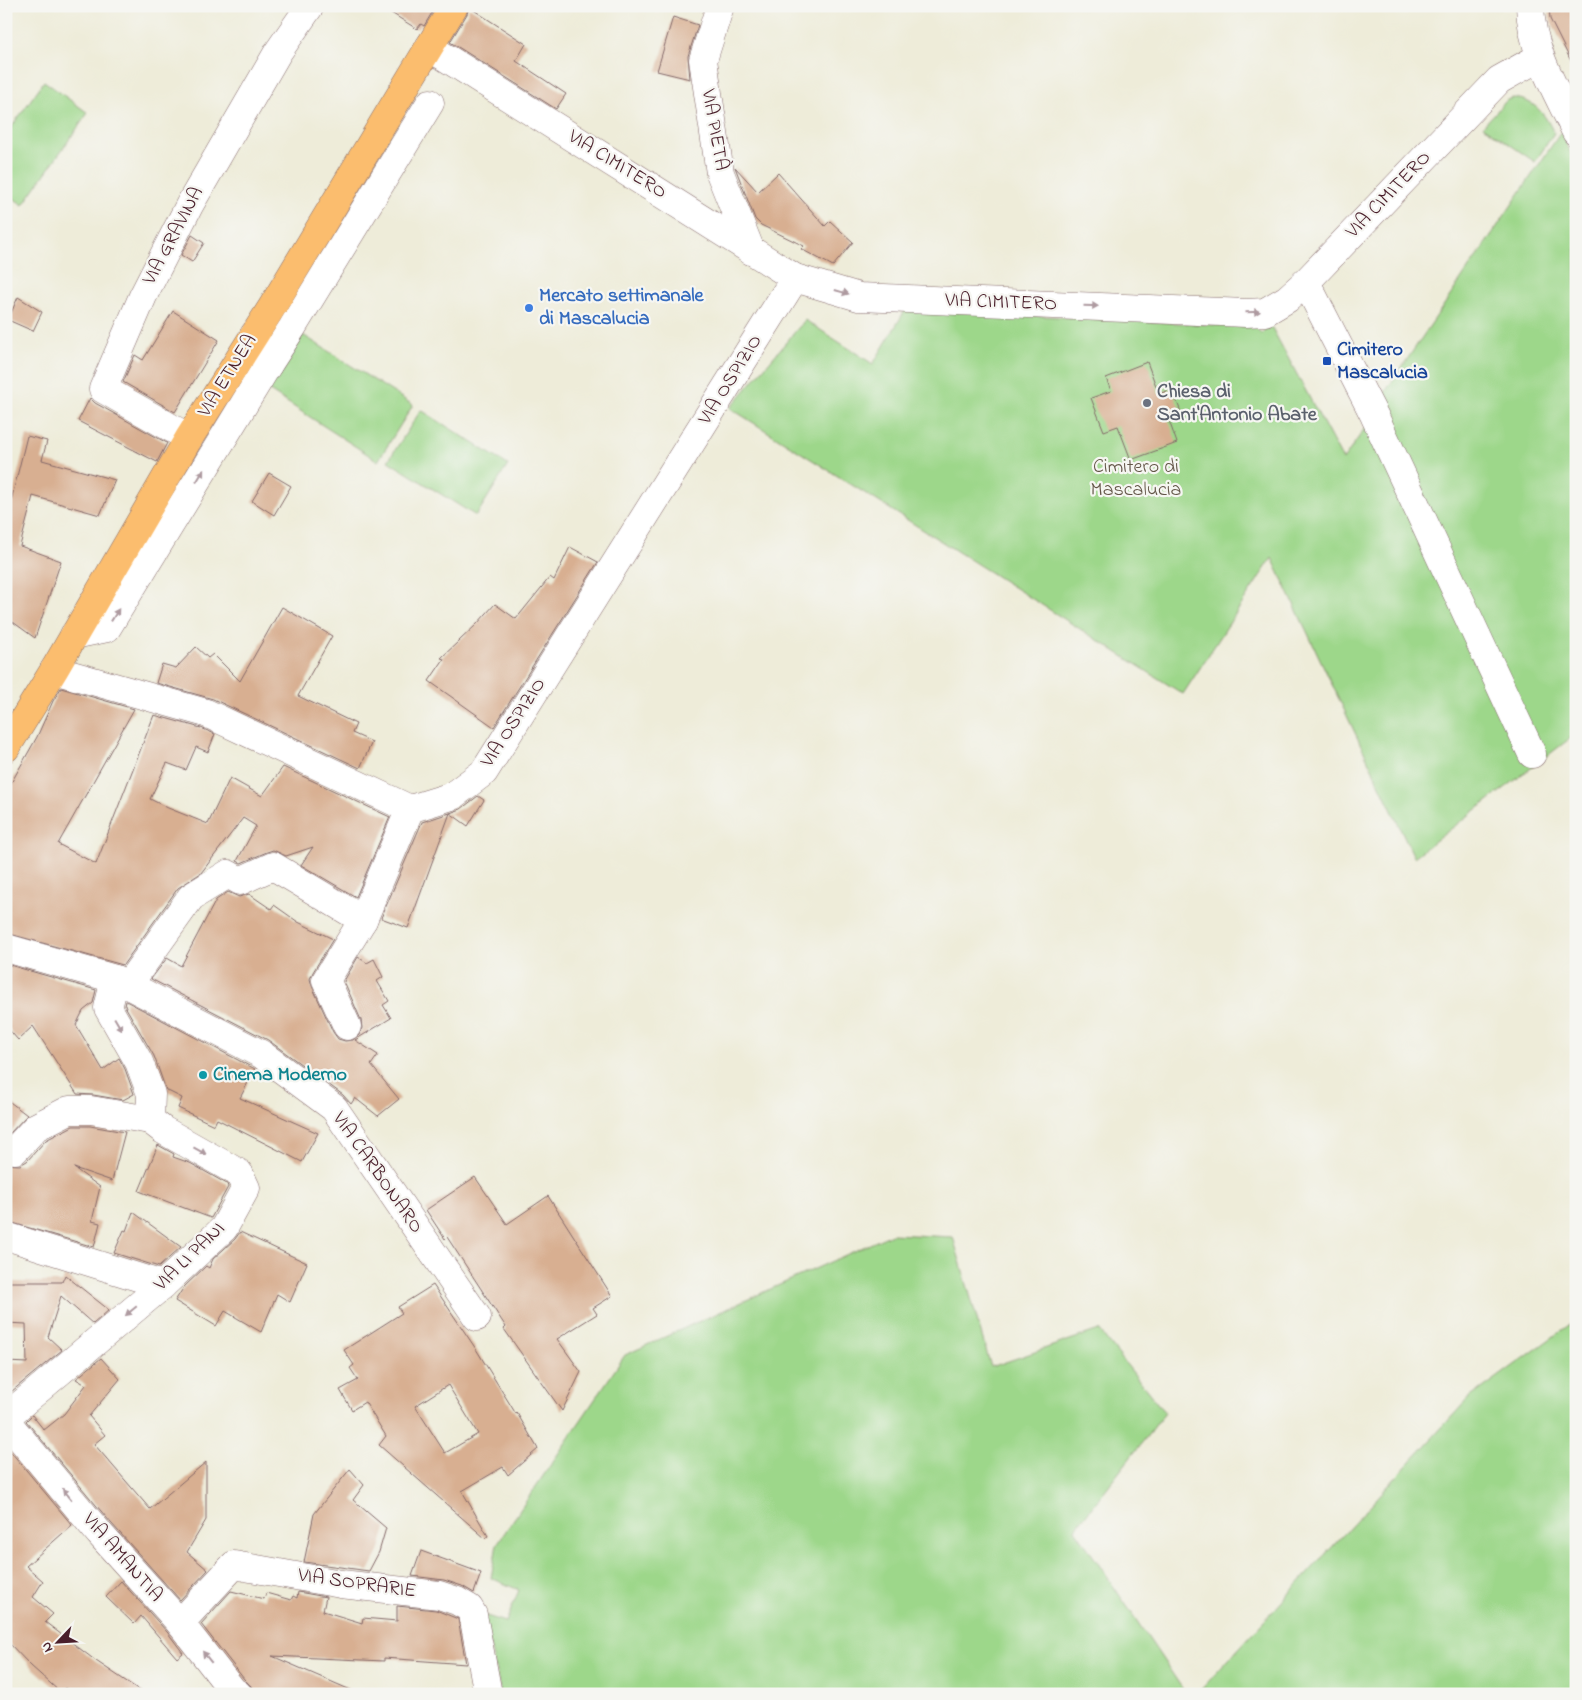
<svg xmlns="http://www.w3.org/2000/svg" width="1582" height="1700" viewBox="0 0 1582 1700" font-family="'Indie Flower',sans-serif">
<style>
.green{fill:#9dd78a;stroke:#747b5a}
.building{fill:#d8af91;fill-rule:evenodd}
.lines{fill:none;stroke-linecap:round;stroke-linejoin:round}
.minor-casing{stroke:#836768;stroke-width:29}
.major-casing{stroke:#836768;stroke-width:29}
.minor{stroke:#fff;stroke-width:28}
.major{stroke:#fbbd6e;stroke-width:28}
.oneway{fill:#ae9aa0}
.shop-dot{fill:#3f7fe0;stroke:#f6f6f2;stroke-width:2}
.transit-dot{fill:#1a4fb4;stroke:#f6f6f2;stroke-width:2}
.worship-dot{fill:#6b7280;stroke:#f6f6f2;stroke-width:2}
.culture-dot{fill:#0f9aa8;stroke:#f6f6f2;stroke-width:2}
.labels{text-anchor:middle;dominant-baseline:central;stroke-width:4.5;stroke-linejoin:round;paint-order:stroke}
.street-label{font-size:20px;fill:#4a1f2b;stroke:#f6f6f2}
.shop-label{font-size:20px;font-weight:bold;fill:#366cbe;stroke:#f6f6f2;text-anchor:start}
.transit-label{font-size:20px;font-weight:bold;fill:#164399;stroke:#f6f6f2;text-anchor:start}
.worship-label{font-size:20px;font-weight:bold;fill:#5b616d;stroke:#f6f6f2;text-anchor:start}
.park-label{font-size:20px;fill:#635648;stroke:#f6f6f2}
.culture-label{font-size:20px;font-weight:bold;fill:#0d838f;stroke:#f6f6f2;text-anchor:start}
</style>
<rect width="100%" height="100%" fill="#f6f6f2"/>
<filter id="ink" filterUnits="userSpaceOnUse"><feTurbulence type="fractalNoise" baseFrequency=".02" numOctaves="2"/><feDisplacementMap in="SourceGraphic" scale="10" xChannelSelector="R" yChannelSelector="G"/><feConvolveMatrix kernelMatrix="1 2 1 2 8 2 1 2 1" color-interpolation-filters="sRGB"/></filter>
<filter id="wash" filterUnits="userSpaceOnUse"><feTurbulence type="fractalNoise" baseFrequency=".0096" numOctaves="4" result="noise"/><feDisplacementMap in="SourceGraphic" scale="20" xChannelSelector="R" yChannelSelector="G"/><feGaussianBlur stdDeviation="1.12" result="paint"/><feColorMatrix in="noise" values="0 0 0 0 0 0 0 0 0 0 0 0 0 0 0 0 0 1.4 0 .05"/><feComposite in="paint" operator="in"/></filter>
<g filter="url(#wash)">
<rect width="100%" height="100%" fill="#eeecd9"/>
<!-- green -->
<g class="green">
<path d="M 44,81 L 88,113 L 23,205 L 6,193 L 6,135 Z"/>
<path d="M 1513,98 C 1536,100 1545,115 1554,133 L 1535,162 L 1483,126 L 1507,100 Z"/>
<path d="M 1561,132 L 1576,164 L 1576,734 L 1414,857 L 1272,558 L 1183,694 L 730,408 L 805,320 L 873,364 L 906,309 L 1255,327 L 1262,334 L 1266,327 L 1272,328 L 1343,460 L 1374,415 L 1379,401 Z"/>
<path d="M 303,335 L 413,405 L 378,461 L 268,390 Z"/>
<path d="M 421,410 L 508,465 L 476,516 L 388,461 Z"/>
<path d="M 892,1234 L 953,1237 L 991,1367 L 1099,1330 L 1165,1413 L 1075,1529 L 1186,1694 L 501,1694 L 483,1615 L 506,1622 L 519,1590 L 491,1578 L 497,1544 L 625,1355 Z"/>
<path d="M 1576,1320 L 1576,1694 L 1197,1694 L 1468,1399 Z"/>
</g>
<g id="blocks">
<!-- building -->
<g class="building">
<path d="M 380,6 L 436,6 L 424,26 L 421,24 L 417,29 Z"/>
<path d="M 1549,6 L 1576,6 L 1576,71 L 1550,19 Z"/>
<path d="M 469,7 L 526,44 L 516,61 L 566,94 L 556,109 L 450,42 L 467,14 Z"/>
<path d="M 673,17 L 698,25 L 688,56 L 690,79 L 657,71 Z"/>
<path d="M 735,167 L 758,192 L 778,173 L 825,226 L 830,221 L 853,242 L 833,266 L 801,249 L 804,246 L 761,225 L 755,219 Z"/>
<path d="M 192,235 L 204,243 L 192,262 L 181,255 Z"/>
<path d="M 18,297 L 42,312 L 33,331 L 8,320 Z"/>
<path d="M 173,311 L 219,340 L 175,412 L 123,382 L 135,355 L 143,360 Z"/>
<path d="M 1147,362 L 1159,394 L 1172,389 L 1181,412 L 1168,418 L 1177,443 L 1131,460 L 1118,426 L 1104,431 L 1091,398 L 1111,391 L 1106,378 Z"/>
<path d="M 90,398 L 95,403 L 167,443 L 157,462 L 78,421 Z"/>
<path d="M 27,436 L 47,441 L 42,460 L 115,480 L 100,515 L 33,496 L 20,546 L 61,561 L 35,638 L 6,617 L 6,521 Z"/>
<path d="M 269,473 L 291,486 L 274,515 L 252,501 Z"/>
<path d="M 570,547 L 598,562 L 494,727 L 429,681 L 444,659 L 441,658 L 477,624 L 495,604 L 516,619 L 550,577 L 554,580 Z"/>
<path d="M 282,607 L 332,636 L 298,696 L 356,724 L 352,733 L 372,742 L 360,768 L 213,699 L 156,683 L 162,664 L 176,668 L 196,647 L 208,658 L 213,654 L 240,681 Z"/>
<path d="M 61,688 L 134,709 L 58,844 L 96,864 L 154,715 L 201,728 L 215,734 L 208,752 L 196,747 L 186,770 L 167,763 L 150,799 L 168,808 L 208,824 L 230,778 L 262,796 L 283,767 L 390,817 L 356,897 L 301,865 L 313,847 L 286,856 L 273,850 L 267,852 L 241,863 L 237,861 L 256,826 L 243,818 L 201,873 L 178,888 L 123,965 L 6,933 L 6,792 L 37,737 L 53,701 Z"/>
<path d="M 478,796 L 484,800 L 468,826 L 450,813 L 461,809 Z"/>
<path d="M 450,813 L 408,928 L 381,918 L 422,822 Z"/>
<path d="M 228,892 L 239,897 L 249,894 L 271,909 L 274,905 L 298,922 L 333,939 L 313,972 L 310,979 L 312,986 L 333,1032 L 338,1039 L 345,1041 L 353,1040 L 359,1035 L 362,1028 L 361,1020 L 344,981 L 358,957 L 367,963 L 374,959 L 383,977 L 377,981 L 389,1001 L 383,1005 L 391,1018 L 355,1040 L 378,1055 L 371,1065 L 399,1099 L 378,1116 L 355,1098 L 351,1104 L 343,1095 L 268,1040 L 151,979 L 167,958 L 181,966 L 216,900 Z"/>
<path d="M 6,964 L 96,990 L 93,1003 L 83,1011 L 76,1025 L 103,1070 L 119,1058 L 125,1069 L 134,1094 L 123,1100 L 93,1095 L 77,1094 L 33,1026 L 18,1040 L 6,1026 Z"/>
<path d="M 126,1001 L 255,1069 L 240,1098 L 318,1133 L 302,1162 L 217,1119 L 214,1125 L 178,1108 L 182,1098 L 166,1090 L 154,1056 L 125,1006 Z"/>
<path d="M 6,1099 L 27,1115 L 10,1133 L 6,1133 Z"/>
<path d="M 73,1126 L 90,1126 L 125,1132 L 112,1181 L 74,1168 L 100,1187 L 92,1221 L 100,1223 L 94,1247 L 6,1221 L 6,1164 L 20,1165 L 27,1161 L 46,1140 Z"/>
<path d="M 158,1145 L 174,1154 L 173,1157 L 190,1163 L 227,1184 L 228,1187 L 211,1218 L 139,1191 Z"/>
<path d="M 475,1177 L 507,1224 L 548,1196 L 612,1296 L 593,1308 L 597,1314 L 557,1339 L 581,1372 L 562,1411 L 504,1329 L 506,1327 L 447,1237 L 445,1239 L 426,1210 Z"/>
<path d="M 133,1212 L 181,1247 L 159,1267 L 114,1253 L 124,1230 L 126,1231 Z"/>
<path d="M 240,1232 L 307,1263 L 290,1302 L 277,1294 L 261,1332 L 225,1311 L 216,1326 L 175,1301 L 184,1287 L 206,1266 L 209,1268 L 213,1259 L 235,1239 Z"/>
<path d="M 65,1275 L 109,1310 L 93,1324 L 61,1296 L 48,1337 L 62,1350 L 6,1396 L 6,1362 L 27,1363 L 26,1324 L 6,1323 L 6,1282 L 62,1282 Z"/>
<path d="M 433,1285 L 476,1349 L 516,1414 L 517,1413 L 538,1449 L 508,1475 L 503,1467 L 462,1491 L 488,1536 L 485,1538 L 379,1445 L 386,1436 L 365,1402 L 352,1410 L 340,1390 L 358,1380 L 350,1368 L 354,1365 L 344,1350 L 402,1313 L 398,1307 ZM 448,1385 L 478,1434 L 445,1453 L 415,1406 Z"/>
<path d="M 101,1358 L 120,1379 L 89,1416 L 105,1435 L 94,1444 L 150,1509 L 206,1462 L 206,1520 L 187,1552 L 208,1570 L 180,1600 L 111,1523 L 26,1421 L 32,1415 L 44,1430 L 64,1414 L 86,1385 L 76,1379 Z"/>
<path d="M 6,1446 L 72,1525 L 26,1566 L 43,1581 L 33,1597 L 53,1614 L 45,1622 L 96,1661 L 145,1694 L 73,1694 L 65,1688 L 60,1692 L 31,1666 L 6,1640 Z"/>
<path d="M 350,1469 L 364,1485 L 353,1500 L 386,1528 L 379,1552 L 369,1571 L 304,1562 L 314,1514 Z"/>
<path d="M 421,1551 L 481,1573 L 474,1593 L 462,1586 L 444,1580 L 412,1576 Z"/>
<path d="M 121,1581 L 168,1633 L 183,1653 L 177,1658 L 141,1616 L 134,1624 L 106,1597 Z"/>
<path d="M 231,1591 L 264,1599 L 266,1593 L 291,1600 L 293,1596 L 297,1598 L 298,1592 L 326,1597 L 323,1611 L 362,1623 L 363,1618 L 397,1621 L 397,1606 L 436,1610 L 458,1619 L 466,1664 L 384,1658 L 384,1661 L 272,1656 L 360,1694 L 254,1694 L 251,1686 L 244,1679 L 201,1624 Z"/>
</g>
</g>
</g>
<g filter="url(#ink)">
<use href="#blocks" fill-opacity="0" stroke="#836768" stroke-width="1"/>
<g class="lines">
<!-- minor casing -->
<g class="minor-casing">
<g id="minor">
<path d="M 720,6 L 703,60 L 720,173 L 751,251"/>
<path d="M 1530,6 C 1531,51 1557,92 1576,132"/>
<path d="M 429,47 L 795,278 L 859,297 L 1246,313 L 1265,312 L 1287,299 L 1306,282 L 1499,80 L 1540,57"/>
<path d="M 1306,282 L 1374,415 L 1532,754"/>
<path d="M 268,365 L 292,328 L 430,103"/>
<path d="M 189,438 L 103,389 L 143,296 L 190,204 L 278,52 L 310,6"/>
<path d="M 74,635 L 107,628 L 268,365 L 254,335"/>
<path d="M 54,670 L 206,713 L 410,809 L 452,796 L 484,772 L 795,278"/>
<path d="M 6,948 L 115,979 L 128,985 L 261,1054 L 334,1108 L 477,1317"/>
<path d="M 128,985 L 191,897 L 228,874 L 240,881 L 273,866 L 363,920 L 410,809"/>
<path d="M 347,1026 L 326,980 L 363,920"/>
<path d="M 6,1148 L 15,1150 L 36,1127 L 69,1110 L 91,1110 L 150,1120"/>
<path d="M 6,1236 L 163,1285"/>
<path d="M 6,1417 L 163,1285 L 224,1228 L 246,1188 L 239,1173 L 163,1130 L 150,1120 L 151,1094 L 139,1062 L 108,1008 L 115,979"/>
<path d="M 6,1421 L 99,1533 L 180,1623 L 233,1691 L 238,1694"/>
<path d="M 180,1623 L 234,1565 L 341,1584 L 439,1595 L 457,1601 L 469,1608 L 473,1615 L 488,1694"/>
</g>
</g>
<!-- major casing -->
<g class="major-casing">
<path id="major" d="M 6,748 L 54,670 L 189,438 L 272,307 L 454,6"/>
</g>
<!-- minor -->
<use href="#minor" class="minor"/>
<!-- major -->
<use href="#major" class="major"/>
</g>
<!-- one-way arrows -->
<defs><path id="oneway-solid" d="M-6-.8H1V-3.2L6.5 0L1 3.2V.8H-6Z" transform="scale(1.25)"/></defs>
<g class="oneway">
<use href="#oneway-solid" transform="translate(842 292) rotate(16)"/>
<use href="#oneway-solid" transform="translate(1091 306) rotate(2)"/>
<use href="#oneway-solid" transform="translate(1253 312) rotate(-1)"/>
<use href="#oneway-solid" transform="translate(200 476) rotate(-59)"/>
<use href="#oneway-solid" transform="translate(115 615) rotate(-58)"/>
<use href="#oneway-solid" transform="translate(118 1024) rotate(60)"/>
<use href="#oneway-solid" transform="translate(200 1151) rotate(29)"/>
<use href="#oneway-solid" transform="translate(131 1311) rotate(140)"/>
<use href="#oneway-solid" transform="translate(67 1494) rotate(-129)"/>
<use href="#oneway-solid" transform="translate(207 1657) rotate(-128)"/>
</g>
</g>
<!-- markers -->
<circle class="shop-dot" cx="529" cy="308" r="5"/>
<rect class="transit-dot" x="1322" y="356" width="10" height="10" rx="2.5"/>
<circle class="worship-dot" cx="1147" cy="403" r="5"/>
<circle class="culture-dot" cx="203" cy="1075" r="5"/>
<g class="labels">
<!-- street labels -->
<g class="street-label">
<text transform="translate(714 130) rotate(80)">VIA PIETÀ</text>
<text transform="translate(617 165) rotate(32)">VIA CIMITERO</text>
<text transform="translate(1389 195) rotate(-46)">VIA CIMITERO</text>
<text transform="translate(174 236) rotate(-62)">VIA GRAVINA</text>
<text transform="translate(1001 303) rotate(2)">VIA CIMITERO</text>
<text transform="translate(228 376) rotate(-58)">VIA ETNEA</text>
<text transform="translate(731 380) rotate(-58)">VIA OSPIZIO</text>
<text transform="translate(514 723) rotate(-57)">VIA OSPIZIO</text>
<text transform="translate(377 1173) rotate(55)">VIA CARBONARO</text>
<text transform="translate(190 1257) rotate(-44)">VIA LI PANI</text>
<text transform="translate(122 1558) rotate(49)">VIA AMANTIA</text>
<text transform="translate(357 1584) rotate(8)">VIA SOPRARIE</text>
</g>
<!-- shop labels -->
<g class="shop-label">
<text x="539" y="296">Mercato settimanale<tspan x="539" dy="23">di Mascalucia</tspan></text>
</g>
<!-- transit labels -->
<g class="transit-label">
<text x="1337" y="350">Cimitero<tspan x="1337" dy="23">Mascalucia</tspan></text>
</g>
<!-- worship labels -->
<g class="worship-label">
<text x="1157" y="392">Chiesa di<tspan x="1157" dy="23">Sant'Antonio Abate</tspan></text>
</g>
<!-- park labels -->
<g class="park-label">
<text x="1136" y="467">Cimitero di<tspan x="1136" dy="23">Mascalucia</tspan></text>
</g>
<!-- culture labels -->
<g class="culture-label">
<text x="213" y="1075">Cinema Moderno</text>
</g>
</g>
<!-- margin -->
<rect width="1582" height="1700" fill="none" stroke="#f6f6f2" stroke-width="25"/>
<!-- north arrow -->
<g transform="translate(58 1642) rotate(245)" stroke="#f6f6f2" stroke-width="4" paint-order="stroke">
<path d="M0-4L9 19L0 12L-9 19Z" fill="#4a1f2b"/>
<text y="-8" font-size="14" font-weight="bold" text-anchor="middle" fill="#4a1f2b">N</text>
</g>
</svg>
